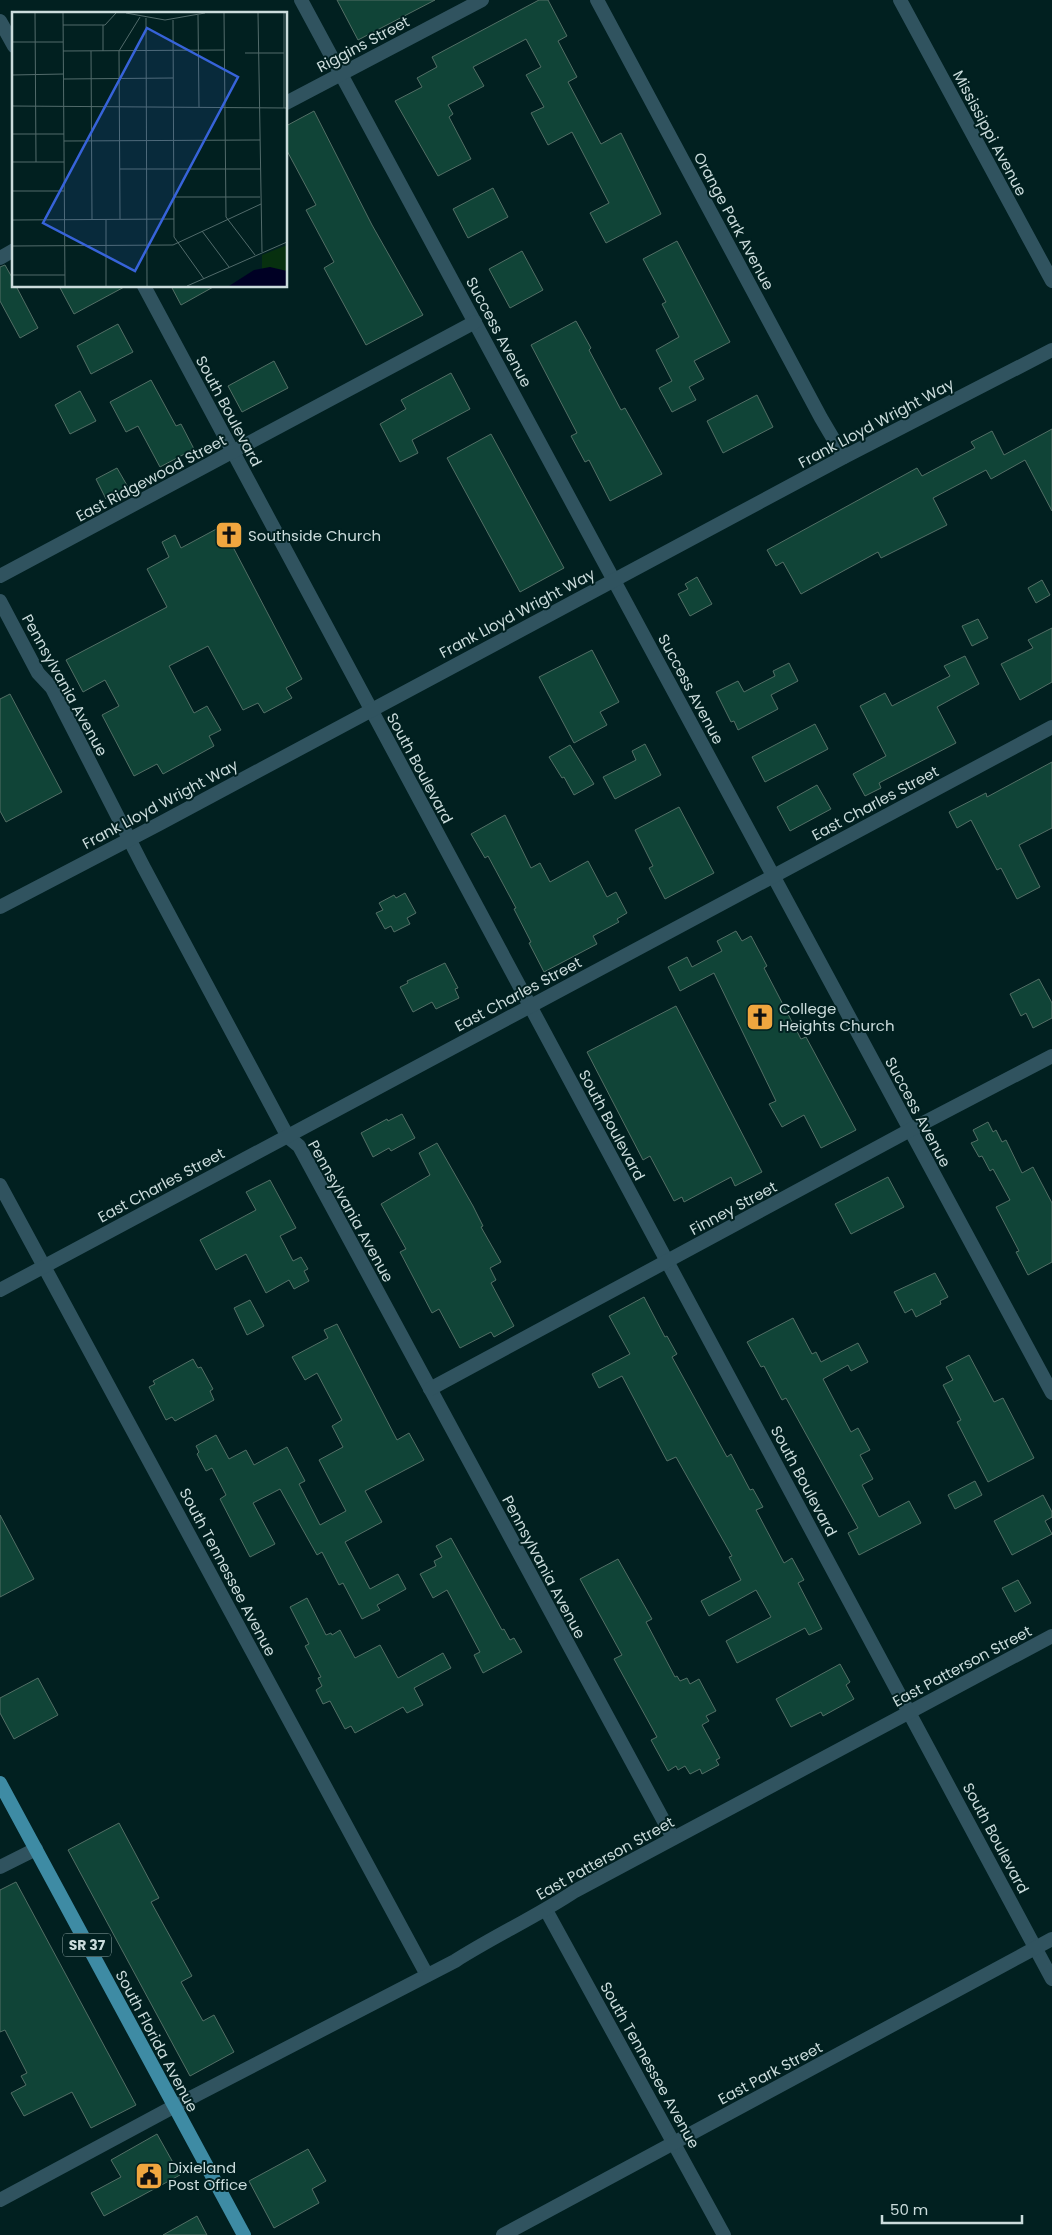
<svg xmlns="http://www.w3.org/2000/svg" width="1052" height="2235" viewBox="0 0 1052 2235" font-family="Poppins,sans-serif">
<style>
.building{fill:#104437;stroke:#536f66}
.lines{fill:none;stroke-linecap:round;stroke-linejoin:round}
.minor{stroke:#30535f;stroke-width:14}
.tertiary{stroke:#30535f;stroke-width:14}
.primary{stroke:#3e8ba4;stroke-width:14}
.labels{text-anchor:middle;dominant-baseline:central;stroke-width:4;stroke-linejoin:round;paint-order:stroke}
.shield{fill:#012020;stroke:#8ea4a4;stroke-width:1}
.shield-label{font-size:14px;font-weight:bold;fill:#cbdcdc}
.street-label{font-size:15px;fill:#cbdcdc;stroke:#012020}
.poi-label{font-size:15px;fill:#cbdcdc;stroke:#012020;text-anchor:start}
.inset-road{fill:none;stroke:#526b6b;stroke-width:1}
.view{fill:#3763d9;fill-opacity:0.15;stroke:#3763d9;stroke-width:2.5}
.inset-edge{fill:none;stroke:#cbdcdc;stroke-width:2.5}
</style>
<rect width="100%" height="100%" fill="#012020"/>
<!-- building -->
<g class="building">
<path d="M 337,0 L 435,0 L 358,40 Z"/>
<path d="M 539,0 L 548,0 L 567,36 L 558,41 L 577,77 L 568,82 L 601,144 L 621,133 L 661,214 L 606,243 L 590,213 L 609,203 L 572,132 L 548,145 L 531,113 L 544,107 L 526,75 L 541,67 L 526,39 L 473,67 L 484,86 L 448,105 L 453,114 L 449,117 L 471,159 L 438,176 L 395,101 L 422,87 L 417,78 L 437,67 L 432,57 Z"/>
<path d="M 314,111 L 372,225 L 423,315 L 366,345 L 324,268 L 334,262 L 306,210 L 316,205 L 286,149 L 286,126 Z"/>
<path d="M 493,188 L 508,217 L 468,238 L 453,209 Z"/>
<path d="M 677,241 L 730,342 L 694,361 L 704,379 L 689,387 L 696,400 L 672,412 L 659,388 L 672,381 L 656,350 L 679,337 L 662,304 L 666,302 L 643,259 Z"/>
<path d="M 522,251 L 543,290 L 510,308 L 489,269 Z"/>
<path d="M 5,265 L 14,281 L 14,286 L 16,286 L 38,328 L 20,338 L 0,301 L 0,267 Z"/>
<path d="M 59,286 L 126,286 L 74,314 Z"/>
<path d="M 171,286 L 215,286 L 181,305 Z"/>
<path d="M 576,321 L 591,348 L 589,350 L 621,410 L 625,408 L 662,474 L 610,501 L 589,460 L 585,462 L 571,436 L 577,433 L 531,345 Z"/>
<path d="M 118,324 L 133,352 L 91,374 L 77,346 Z"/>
<path d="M 274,361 L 288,388 L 242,412 L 228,386 Z"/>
<path d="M 451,373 L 470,409 L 412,440 L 418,453 L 400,462 L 380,424 L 406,409 L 401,400 Z"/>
<path d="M 151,380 L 176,426 L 181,424 L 194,449 L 160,467 L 138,426 L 126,432 L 110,402 Z"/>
<path d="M 80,391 L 96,421 L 70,434 L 55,405 Z"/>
<path d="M 757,395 L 773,427 L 723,453 L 707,421 Z"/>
<path d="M 1052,429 L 1052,511 L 1025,460 L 991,479 L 986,470 L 933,498 L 947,525 L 881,558 L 878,552 L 801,594 L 783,562 L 776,566 L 767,550 L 917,468 L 922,476 L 975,448 L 971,442 L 992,431 L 1004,455 Z"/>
<path d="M 491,434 L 564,568 L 520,592 L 447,458 Z"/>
<path d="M 117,468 L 128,487 L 106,499 L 96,479 Z"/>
<path d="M 222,526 L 302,679 L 286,688 L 292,698 L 264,713 L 258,703 L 243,710 L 208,646 L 169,666 L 194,713 L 207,706 L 221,730 L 209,736 L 214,746 L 163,774 L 157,764 L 134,776 L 102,715 L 119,706 L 105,680 L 83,692 L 66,660 L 167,607 L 147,569 L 169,557 L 162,542 L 175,535 L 181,548 Z"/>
<path d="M 697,577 L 712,604 L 690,616 L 678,594 L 688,589 L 685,584 Z"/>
<path d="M 1042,580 L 1050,595 L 1036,603 L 1028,588 Z"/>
<path d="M 978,619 L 988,638 L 972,646 L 962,626 Z"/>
<path d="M 1052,628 L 1052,682 L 1020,700 L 1001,664 L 1033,648 L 1028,640 Z"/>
<path d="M 592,650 L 619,702 L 600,712 L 607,725 L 574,743 L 539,677 Z"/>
<path d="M 965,656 L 979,684 L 937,707 L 956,743 L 879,783 L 881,788 L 865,796 L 853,774 L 886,756 L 860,706 L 885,693 L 892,706 L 950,676 L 944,666 Z"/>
<path d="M 789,663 L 798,681 L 771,695 L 778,709 L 738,730 L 734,721 L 731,722 L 716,692 L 738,681 L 744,692 L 775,676 L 773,671 Z"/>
<path d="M 10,694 L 62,792 L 6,822 L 0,811 L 0,699 Z"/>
<path d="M 815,724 L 828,749 L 765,782 L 752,757 Z"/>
<path d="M 645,744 L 661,775 L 615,799 L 603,777 L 636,760 L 632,751 Z"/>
<path d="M 570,745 L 594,784 L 574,795 L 564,777 L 562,778 L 549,757 Z"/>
<path d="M 1052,762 L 1052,828 L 1019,845 L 1040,887 L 1017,899 L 1001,868 L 997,870 L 971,820 L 957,828 L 949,812 L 986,793 L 987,797 Z"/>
<path d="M 817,785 L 831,809 L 790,831 L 777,807 Z"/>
<path d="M 679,807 L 714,873 L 665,899 L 649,868 L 653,866 L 635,830 Z"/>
<path d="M 505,815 L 531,868 L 540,863 L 550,882 L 588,861 L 607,897 L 616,892 L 627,913 L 617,919 L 619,922 L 593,936 L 597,944 L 544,972 L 529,943 L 531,942 L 514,909 L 516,908 L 488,856 L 485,858 L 471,834 Z"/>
<path d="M 405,893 L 416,913 L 407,918 L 410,924 L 394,932 L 391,926 L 385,929 L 376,913 L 383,910 L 379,903 L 394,895 L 396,898 Z"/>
<path d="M 736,931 L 742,941 L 751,936 L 767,966 L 764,968 L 801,1039 L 806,1037 L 856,1130 L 821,1148 L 804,1115 L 782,1127 L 769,1104 L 776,1101 L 714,973 L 680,991 L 668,967 L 687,957 L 692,967 L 722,951 L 717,941 Z"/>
<path d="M 445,963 L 458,988 L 455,989 L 459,998 L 436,1009 L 432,1002 L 413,1012 L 400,987 L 408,983 L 407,981 Z"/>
<path d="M 1039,979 L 1052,1003 L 1052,1018 L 1033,1028 L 1026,1013 L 1021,1016 L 1010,994 Z"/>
<path d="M 676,1006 L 762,1172 L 735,1186 L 731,1177 L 684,1202 L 682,1197 L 674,1201 L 650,1156 L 643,1160 L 587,1052 Z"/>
<path d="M 402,1114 L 415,1138 L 391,1151 L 389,1148 L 373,1157 L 361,1133 L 387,1119 L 388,1121 Z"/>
<path d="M 988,1122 L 993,1132 L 996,1130 L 1002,1142 L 1006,1140 L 1022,1173 L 1033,1167 L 1052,1203 L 1052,1262 L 1028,1275 L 1016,1252 L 1019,1251 L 996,1207 L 1010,1200 L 993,1169 L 990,1171 L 982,1156 L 979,1157 L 971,1143 L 978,1140 L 973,1130 Z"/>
<path d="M 437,1143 L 473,1206 L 483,1226 L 481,1227 L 501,1262 L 490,1268 L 496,1280 L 491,1283 L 514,1326 L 494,1337 L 491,1332 L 460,1348 L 439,1309 L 432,1313 L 400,1252 L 406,1249 L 381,1204 L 430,1175 L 419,1153 Z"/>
<path d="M 888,1177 L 904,1207 L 851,1234 L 835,1204 Z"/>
<path d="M 270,1180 L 296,1228 L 280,1236 L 293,1261 L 301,1257 L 308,1269 L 304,1271 L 309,1281 L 294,1289 L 289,1280 L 266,1293 L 246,1254 L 216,1270 L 200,1240 L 256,1210 L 246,1192 Z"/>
<path d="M 935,1273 L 948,1297 L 940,1301 L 941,1304 L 916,1317 L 912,1309 L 905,1313 L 894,1292 Z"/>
<path d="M 644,1297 L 665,1337 L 667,1336 L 677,1354 L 672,1357 L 727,1457 L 731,1454 L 750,1490 L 753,1489 L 763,1507 L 756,1510 L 784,1563 L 792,1558 L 804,1580 L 798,1583 L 822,1629 L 809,1635 L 805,1628 L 737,1663 L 726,1641 L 771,1617 L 756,1590 L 709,1616 L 701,1601 L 741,1580 L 729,1557 L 732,1556 L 676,1457 L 667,1461 L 622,1376 L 599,1388 L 592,1374 L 630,1354 L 609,1316 Z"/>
<path d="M 250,1300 L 264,1326 L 247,1335 L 234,1308 Z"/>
<path d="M 793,1318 L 812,1354 L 816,1352 L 821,1362 L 858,1343 L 868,1362 L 851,1371 L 848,1365 L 823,1379 L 851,1432 L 858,1428 L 870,1450 L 860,1455 L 873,1479 L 862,1485 L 879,1517 L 909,1501 L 921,1523 L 859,1555 L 848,1533 L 858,1528 L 786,1398 L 782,1400 L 764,1366 L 761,1367 L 747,1342 Z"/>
<path d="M 337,1324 L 397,1440 L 409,1433 L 424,1460 L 365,1491 L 382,1522 L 345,1542 L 370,1589 L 398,1574 L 406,1589 L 377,1605 L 380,1610 L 362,1619 L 343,1583 L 339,1585 L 322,1552 L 317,1555 L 280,1489 L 253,1503 L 275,1544 L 250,1557 L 220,1499 L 226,1495 L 212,1468 L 206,1471 L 197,1454 L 199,1452 L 196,1446 L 216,1435 L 229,1459 L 246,1450 L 254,1465 L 287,1447 L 305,1481 L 299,1484 L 320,1525 L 346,1511 L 319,1460 L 343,1447 L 332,1426 L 342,1420 L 317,1373 L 305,1380 L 292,1357 L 328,1338 L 324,1330 Z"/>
<path d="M 969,1355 L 994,1402 L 1003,1398 L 1034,1458 L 988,1482 L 957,1422 L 961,1420 L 943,1385 L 953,1380 L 946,1367 Z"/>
<path d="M 193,1359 L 198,1368 L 201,1367 L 213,1389 L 210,1391 L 214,1400 L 175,1421 L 172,1417 L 166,1420 L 149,1387 L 155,1384 L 153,1381 Z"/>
<path d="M 975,1481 L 982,1495 L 955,1509 L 948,1495 Z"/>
<path d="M 1043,1495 L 1052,1512 L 1052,1517 L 1045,1521 L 1052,1534 L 1012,1555 L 994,1521 Z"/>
<path d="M 0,1515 L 34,1579 L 0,1597 Z"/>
<path d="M 451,1538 L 502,1630 L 504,1629 L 510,1640 L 514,1638 L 522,1652 L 483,1673 L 474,1655 L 480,1652 L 447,1590 L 433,1598 L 420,1574 L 436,1566 L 434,1561 L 442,1557 L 436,1546 Z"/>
<path d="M 618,1559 L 652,1619 L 646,1622 L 675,1677 L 677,1676 L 680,1681 L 687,1678 L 690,1684 L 699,1679 L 716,1711 L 706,1716 L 709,1721 L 702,1725 L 720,1758 L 716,1760 L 719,1765 L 702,1774 L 700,1769 L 690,1774 L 685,1766 L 678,1770 L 676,1766 L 668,1771 L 651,1740 L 657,1737 L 614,1659 L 622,1655 L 580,1579 Z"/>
<path d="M 1018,1580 L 1031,1603 L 1015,1612 L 1002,1588 Z"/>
<path d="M 307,1598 L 326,1635 L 331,1633 L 332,1635 L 340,1630 L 355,1658 L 380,1645 L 398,1678 L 443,1653 L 451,1668 L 414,1688 L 423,1705 L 407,1713 L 403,1707 L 355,1733 L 351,1726 L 345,1729 L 330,1701 L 323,1704 L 316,1690 L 322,1686 L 318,1678 L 321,1677 L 305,1646 L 309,1644 L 290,1607 Z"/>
<path d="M 840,1664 L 850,1682 L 846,1685 L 854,1699 L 823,1716 L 821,1712 L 791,1727 L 776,1699 Z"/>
<path d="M 38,1678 L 58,1715 L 14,1739 L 0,1713 L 0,1698 Z"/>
<path d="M 119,1823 L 159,1898 L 151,1902 L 192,1976 L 181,1982 L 203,2021 L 214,2015 L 234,2052 L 190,2076 L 68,1850 Z"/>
<path d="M 16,1882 L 136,2105 L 91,2128 L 72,2092 L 24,2116 L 11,2093 L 26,2085 L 21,2076 L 27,2073 L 5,2030 L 0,2032 L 0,1890 Z"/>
<path d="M 157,2134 L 180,2175 L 104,2216 L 91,2193 L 121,2177 L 111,2160 Z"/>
<path d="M 308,2149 L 326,2181 L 312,2189 L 319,2203 L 274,2228 L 249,2181 Z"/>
<path d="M 197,2216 L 207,2235 L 163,2235 Z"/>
</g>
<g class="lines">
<!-- minor -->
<g class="minor">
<path d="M 301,0 L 1052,1393"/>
<path d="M 597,0 L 821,418 L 844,457"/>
<path d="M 900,0 L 1052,281"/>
<path d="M 0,21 L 14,46"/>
<path d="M 286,103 L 482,0"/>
<path d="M 0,258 L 14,250"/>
<path d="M 144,286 L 1052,1979"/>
<path d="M 0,576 L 475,322"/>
<path d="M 0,601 L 38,673 L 52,688 L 143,866 L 288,1137 L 299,1146 L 673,1838"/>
<path d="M 0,1185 L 427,1975"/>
<path d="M 0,1290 L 1052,727"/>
<path d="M 430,1389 L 910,1130 L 1052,1056"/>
<path d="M 0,1867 L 36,1849"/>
<path d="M 546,1910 L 724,2235"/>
<path d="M 0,2200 L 173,2107 L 455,1961 C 494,1936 536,1917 575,1891 L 1052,1636"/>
<path d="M 503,2235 L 1052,1939"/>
</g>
<!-- tertiary -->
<path class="tertiary" d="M 0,907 L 159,824 L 844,457 L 1052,350"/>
<!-- primary -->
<path class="primary" d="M 0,1783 L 244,2235"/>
</g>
<!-- icons -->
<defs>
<g id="church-square" transform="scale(1.4375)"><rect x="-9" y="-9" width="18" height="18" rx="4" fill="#f0a63f" stroke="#012020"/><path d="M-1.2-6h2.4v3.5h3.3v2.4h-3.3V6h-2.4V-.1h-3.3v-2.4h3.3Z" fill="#111"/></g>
<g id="civic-square" transform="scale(1.4375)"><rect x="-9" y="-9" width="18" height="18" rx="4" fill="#f0a63f" stroke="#012020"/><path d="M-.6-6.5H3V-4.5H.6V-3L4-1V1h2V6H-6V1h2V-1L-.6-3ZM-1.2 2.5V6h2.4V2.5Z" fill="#111"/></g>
</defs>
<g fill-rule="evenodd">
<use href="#church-square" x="229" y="535"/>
<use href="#church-square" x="760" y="1017"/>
<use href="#civic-square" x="149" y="2176"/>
</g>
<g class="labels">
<!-- shield labels -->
<rect class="shield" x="63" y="1933.5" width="48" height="23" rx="4"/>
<g class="shield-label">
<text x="87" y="1945">SR 37</text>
</g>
<!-- street labels -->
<g class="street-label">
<text transform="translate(363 44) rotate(-28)">Riggins Street</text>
<text transform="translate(990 133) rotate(62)">Mississippi Avenue</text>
<text transform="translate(734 221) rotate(62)">Orange Park Avenue</text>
<text transform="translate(499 332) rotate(62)">Success Avenue</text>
<text transform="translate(229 411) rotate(62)">South Boulevard</text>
<text transform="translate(876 423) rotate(-28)">Frank Lloyd Wright Way</text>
<text transform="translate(151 478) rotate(-28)">East Ridgewood Street</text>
<text transform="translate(517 613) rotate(-28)">Frank Lloyd Wright Way</text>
<text transform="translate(65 685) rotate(61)">Pennsylvania Avenue</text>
<text transform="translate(691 689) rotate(62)">Success Avenue</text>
<text transform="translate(420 768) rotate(62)">South Boulevard</text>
<text transform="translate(875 803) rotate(-28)">East Charles Street</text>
<text transform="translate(160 804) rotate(-28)">Frank Lloyd Wright Way</text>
<text transform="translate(518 994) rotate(-28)">East Charles Street</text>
<text transform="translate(918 1112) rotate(62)">Success Avenue</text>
<text transform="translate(612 1125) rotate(62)">South Boulevard</text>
<text transform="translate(161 1185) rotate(-28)">East Charles Street</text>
<text transform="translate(733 1208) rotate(-28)">Finney Street</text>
<text transform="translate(351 1211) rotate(61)">Pennsylvania Avenue</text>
<text transform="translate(804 1481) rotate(62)">South Boulevard</text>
<text transform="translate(544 1567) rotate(62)">Pennsylvania Avenue</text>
<text transform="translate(228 1572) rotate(62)">South Tennessee Avenue</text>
<text transform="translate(962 1666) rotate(-28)">East Patterson Street</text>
<text transform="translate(996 1838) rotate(62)">South Boulevard</text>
<text transform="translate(605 1858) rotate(-29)">East Patterson Street</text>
<text transform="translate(157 2041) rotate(62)">South Florida Avenue</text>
<text transform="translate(650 2065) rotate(61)">South Tennessee Avenue</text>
<text transform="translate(770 2073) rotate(-28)">East Park Street</text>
</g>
<!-- poi labels -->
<g class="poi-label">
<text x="248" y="535">Southside Church</text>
<text x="779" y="1008">College<tspan x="779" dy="17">Heights Church</tspan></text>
<text x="168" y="2167">Dixieland<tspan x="168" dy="17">Post Office</tspan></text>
</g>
</g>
<!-- overview -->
<g transform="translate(12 12)">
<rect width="275" height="275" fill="#012020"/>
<path d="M 275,233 L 275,262 L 250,262 L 250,243 Z" fill="#07300f"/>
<path d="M 258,255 L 275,259 L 275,274 L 217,274 L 242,258 Z" fill="#000024"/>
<path class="inset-road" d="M 23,1 L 24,150M 51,1 L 53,274M 114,1 L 153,8 L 193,1M 212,1 L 214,205 L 243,243M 246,1 L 250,240M 272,1 L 272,96M 186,3 L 187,95M 134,6 L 135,274M 161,8 L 162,225 L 192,267M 51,13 L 93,13 L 104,1M 91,13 L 91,39M 0,30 L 51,30M 51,39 L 213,38M 79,39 L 80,208M 233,41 L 272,41M 0,63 L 52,62M 52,67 L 161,66M 0,94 L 275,96M 0,122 L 52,122M 52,129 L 248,128M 0,150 L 52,150M 108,157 L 248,157M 0,179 L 52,179M 162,185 L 248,185M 108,207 L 107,39 L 128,5M 0,208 L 162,207M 94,208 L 94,274M 190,219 L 217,255M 0,234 L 161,233 L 249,192M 0,263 L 53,263M 175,274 L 275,230"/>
<path class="view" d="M 135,16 L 226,65 L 123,259 L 31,211 Z"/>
<rect width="275" height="275" class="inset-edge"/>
</g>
<!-- scale -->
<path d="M882 2215v8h140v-8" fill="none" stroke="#cbdcdc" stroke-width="2.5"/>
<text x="890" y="2215" font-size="15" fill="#cbdcdc" stroke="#012020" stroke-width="4" paint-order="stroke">50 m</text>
</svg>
